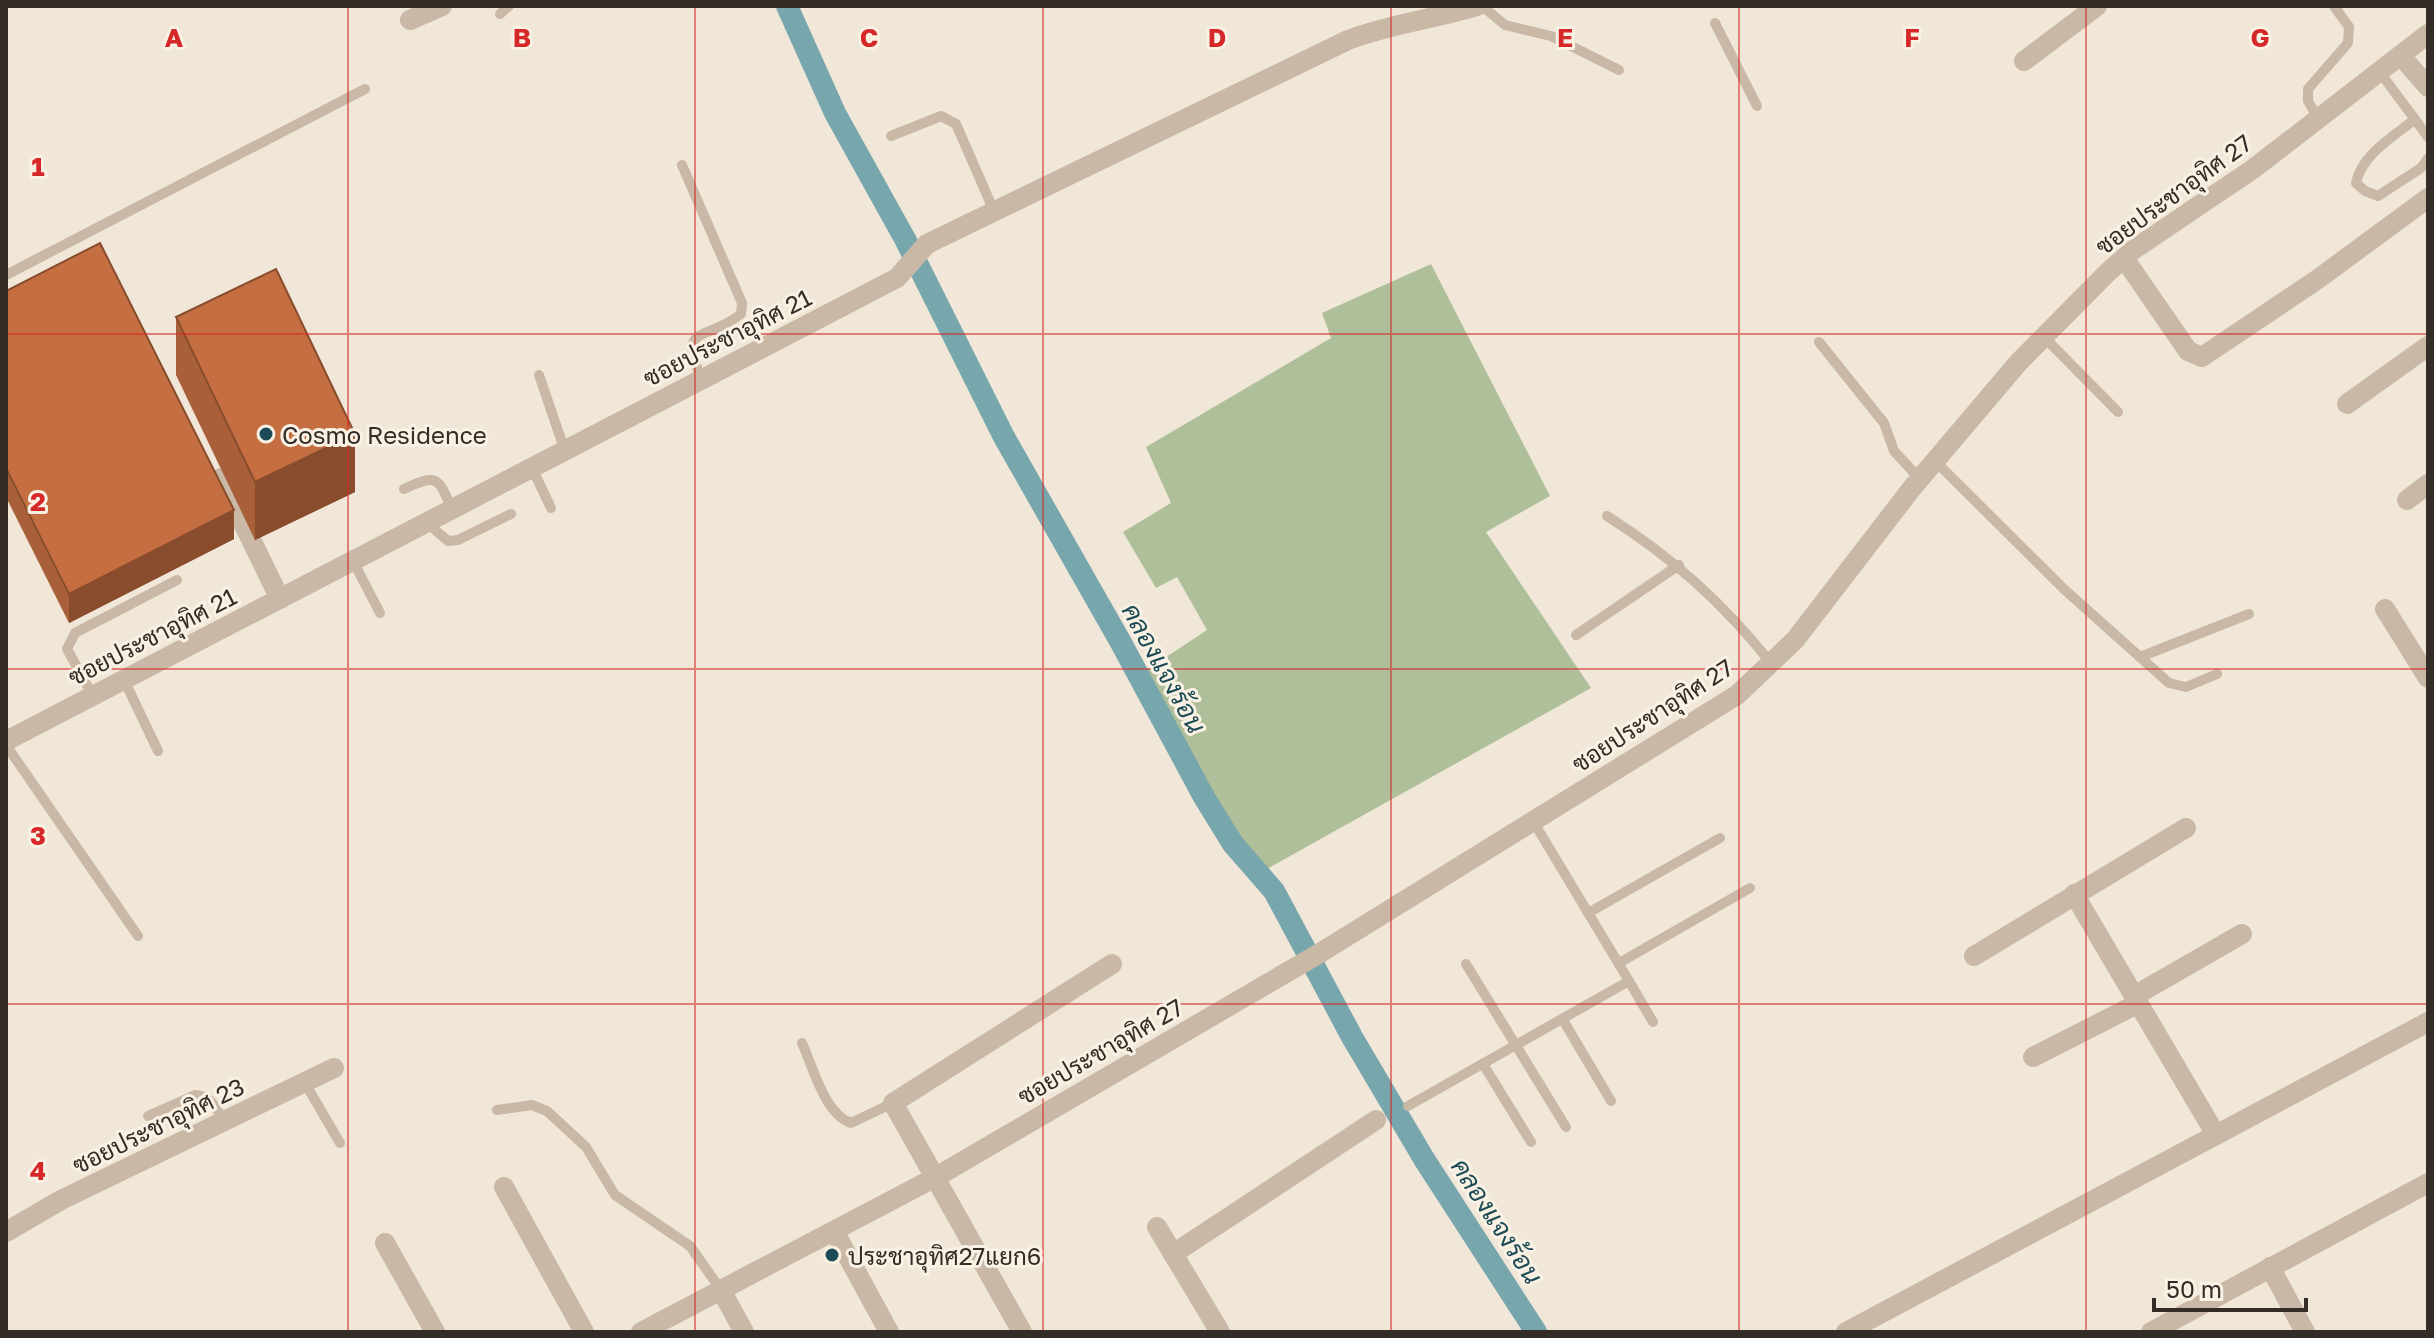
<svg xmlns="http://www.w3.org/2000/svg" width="2434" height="1338" viewBox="0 0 2434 1338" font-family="'Golos Text',Sarabun,sans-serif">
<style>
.green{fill:#afbf99}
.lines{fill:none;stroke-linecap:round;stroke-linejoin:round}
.canal{stroke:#78a6ad;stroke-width:22}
.lane{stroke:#c8b8a5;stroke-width:10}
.street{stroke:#c8b8a5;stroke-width:20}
.wall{fill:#a95f39}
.shaded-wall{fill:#894d2e}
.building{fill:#c46e42;stroke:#894d2e;stroke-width:2}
.grid{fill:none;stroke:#d62828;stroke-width:2;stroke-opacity:0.55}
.poi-dot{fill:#1c4b55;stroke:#f9f1e4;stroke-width:3}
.labels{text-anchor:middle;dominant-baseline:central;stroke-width:6;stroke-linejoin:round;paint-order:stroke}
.street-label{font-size:24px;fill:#342c26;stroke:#f9f1e4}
.poi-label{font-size:24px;fill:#342c26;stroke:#f9f1e4;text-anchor:start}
.water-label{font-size:26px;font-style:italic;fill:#1c4b55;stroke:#f9f1e4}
.grid-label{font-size:26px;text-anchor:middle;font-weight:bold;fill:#d62828;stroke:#f9f1e4;stroke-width:6;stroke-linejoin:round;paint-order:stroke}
</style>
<rect width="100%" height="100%" fill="#f1e7d8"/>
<!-- green -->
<path class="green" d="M 1431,264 L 1550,496 L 1486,532 L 1591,688 L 1267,869 C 1219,841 1172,723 1145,671 L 1207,630 L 1177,577 L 1156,588 L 1123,532 L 1171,503 L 1146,447 L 1331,338 L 1322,313 Z"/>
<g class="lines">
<!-- canal -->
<path class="canal" d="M 787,6 L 835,113 L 905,239 L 1004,437 L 1120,641 L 1204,797 L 1233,844 L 1274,891 L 1352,1037 L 1424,1159 L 1536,1332"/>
<!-- lane -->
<g class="lane">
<path d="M 1482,6 L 1505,25 L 1551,36 L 1619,70"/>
<path d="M 500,14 L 509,6"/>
<path d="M 1715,23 L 1757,106"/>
<path d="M 2379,71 L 2428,137"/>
<path d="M 2318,118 L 2308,101 L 2308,89 L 2348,43 L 2349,27 L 2334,6"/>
<path d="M 2415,119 C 2394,136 2361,155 2356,183 L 2365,191 L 2378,196 L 2421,168 L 2428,158"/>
<path d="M 891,136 L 941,116 L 956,124 L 994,211"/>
<path d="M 682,165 L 742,303 L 741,314 C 708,341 675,324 702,379"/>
<path d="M 6,275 L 365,89"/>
<path d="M 2044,337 L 2118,412"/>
<path d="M 1819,342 L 1884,423 L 1894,451 L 1920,479"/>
<path d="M 539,375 L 565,451"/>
<path d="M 1935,461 L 2065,590 L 2169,683 L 2186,687 L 2217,674"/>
<path d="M 532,468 L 551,508"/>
<path d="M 404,489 C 437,473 438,477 452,509"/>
<path d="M 1607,516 C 1672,557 1723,603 1771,663"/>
<path d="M 427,523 L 448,541 L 458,540 L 511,514"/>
<path d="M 353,561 L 380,613"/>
<path d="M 1576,635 L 1679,565"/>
<path d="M 2140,657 L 2249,614"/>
<path d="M 124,680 L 158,751"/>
<path d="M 93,696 L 67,649 L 75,633 L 177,580"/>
<path d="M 6,745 L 138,936"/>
<path d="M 1588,913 L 1720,838"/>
<path d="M 1619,963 L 1750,888"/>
<path d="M 1466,964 L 1566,1127"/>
<path d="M 1629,981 L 1653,1022"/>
<path d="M 1563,1020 L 1611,1101"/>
<path d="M 802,1043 C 813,1067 825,1115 851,1123 L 893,1103"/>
<path d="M 1483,1064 L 1531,1142"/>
<path d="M 305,1083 L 340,1143"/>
<path d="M 1408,1106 L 1629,981 L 1533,821"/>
<path d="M 497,1110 L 532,1105 L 547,1111 L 586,1147 L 615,1195 L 690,1246 L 721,1290"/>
<path d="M 148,1116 L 195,1095 C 212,1096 216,1108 224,1122"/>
</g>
<!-- street -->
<g class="street">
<path d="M 410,20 L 442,6"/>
<path d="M 2402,57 L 2428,87"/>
<path d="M 2024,61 L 2097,6"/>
<path d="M 2124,258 L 2188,351 L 2202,357 L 2318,279 L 2428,198"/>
<path d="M 2347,404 L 2428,346"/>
<path d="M 221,478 L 280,599"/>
<path d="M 2407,500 L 2428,484"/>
<path d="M 2385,609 L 2428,678"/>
<path d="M 6,741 L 897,278 L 927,244 L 1348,40 C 1390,24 1434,19 1477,6"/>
<path d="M 2074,894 L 2216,1135"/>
<path d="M 1974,956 L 2186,828"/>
<path d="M 2134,996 L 2242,934"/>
<path d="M 2033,1057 L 2137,1004"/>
<path d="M 504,1187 L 584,1332"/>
<path d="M 1157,1227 L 1220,1332"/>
<path d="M 834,1231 L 889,1332"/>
<path d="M 6,1232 L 61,1200 L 334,1068"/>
<path d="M 385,1243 L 435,1332"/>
<path d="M 1173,1254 L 1376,1120"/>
<path d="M 2270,1267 L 2305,1332"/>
<path d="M 721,1290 L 744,1332"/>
<path d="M 641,1332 L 936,1177 L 1320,953 L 1737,695 L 1795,640 L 1912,488 L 2018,363 L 2108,272 L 2133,250 L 2253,169 L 2428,34"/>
<path d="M 1022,1332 L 893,1103 L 1112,964"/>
<path d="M 1846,1332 L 2428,1022"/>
<path d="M 2151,1332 L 2428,1183"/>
</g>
</g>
<!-- wall -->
<g class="wall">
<path d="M 6,291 L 234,539 L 69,623 L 6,497 Z"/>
<path d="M 176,317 L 355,492 L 255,540 L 176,375 Z"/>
</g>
<!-- shaded-wall -->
<g class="shaded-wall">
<path d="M 355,434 L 355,492 L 255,540 L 255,482 Z"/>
<path d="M 234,510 L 234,539 L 69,623 L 69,594 Z"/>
</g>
<!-- building -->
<g class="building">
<path d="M 100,243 L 234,510 L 69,594 L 6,468 L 6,291 Z"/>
<path d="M 276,269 L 355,434 L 255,482 L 176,317 Z"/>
</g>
<!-- grid -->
<path class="grid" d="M 348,6 L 348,1332M 695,6 L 695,1332M 1043,6 L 1043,1332M 1391,6 L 1391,1332M 1739,6 L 1739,1332M 2086,6 L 2086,1332M 6,334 L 2428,334M 6,669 L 2428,669M 6,1004 L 2428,1004"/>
<!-- markers -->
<g class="poi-dot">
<circle cx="266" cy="434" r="8"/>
<circle cx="832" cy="1255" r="8"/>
</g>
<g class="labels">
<!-- street labels -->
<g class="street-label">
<text transform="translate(2173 194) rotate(-36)">ซอยประชาอุทิศ 27</text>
<text transform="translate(727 337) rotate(-27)">ซอยประชาอุทิศ 21</text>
<text transform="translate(152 636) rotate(-27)">ซอยประชาอุทิศ 21</text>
<text transform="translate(1652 715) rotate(-33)">ซอยประชาอุทิศ 27</text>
<text transform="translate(1100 1051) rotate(-30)">ซอยประชาอุทิศ 27</text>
<text transform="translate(158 1125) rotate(-26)">ซอยประชาอุทิศ 23</text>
</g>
<!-- poi labels -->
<g class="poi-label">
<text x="282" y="434">Cosmo Residence</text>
<text x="848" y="1255">ประชาอุทิศ27แยก6</text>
</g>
<!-- water labels -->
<g class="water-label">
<text transform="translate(1164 668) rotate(61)">คลองแจงร้อน</text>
<text transform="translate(1497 1221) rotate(57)">คลองแจงร้อน</text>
</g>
</g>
<g class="grid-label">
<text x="174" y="47">A</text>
<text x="522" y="47">B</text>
<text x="869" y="47">C</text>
<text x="1217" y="47">D</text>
<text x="1565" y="47">E</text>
<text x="1912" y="47">F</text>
<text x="2260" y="47">G</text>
<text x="38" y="176">1</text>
<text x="38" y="511">2</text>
<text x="38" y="845">3</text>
<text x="38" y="1180">4</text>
</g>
<!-- border -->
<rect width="2434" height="1338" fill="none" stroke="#342c26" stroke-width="16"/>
<!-- scale -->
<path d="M2154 1298v12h152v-12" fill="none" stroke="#342c26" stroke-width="4"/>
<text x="2166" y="1298" font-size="24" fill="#342c26" stroke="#f9f1e4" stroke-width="6" paint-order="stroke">50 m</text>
</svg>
